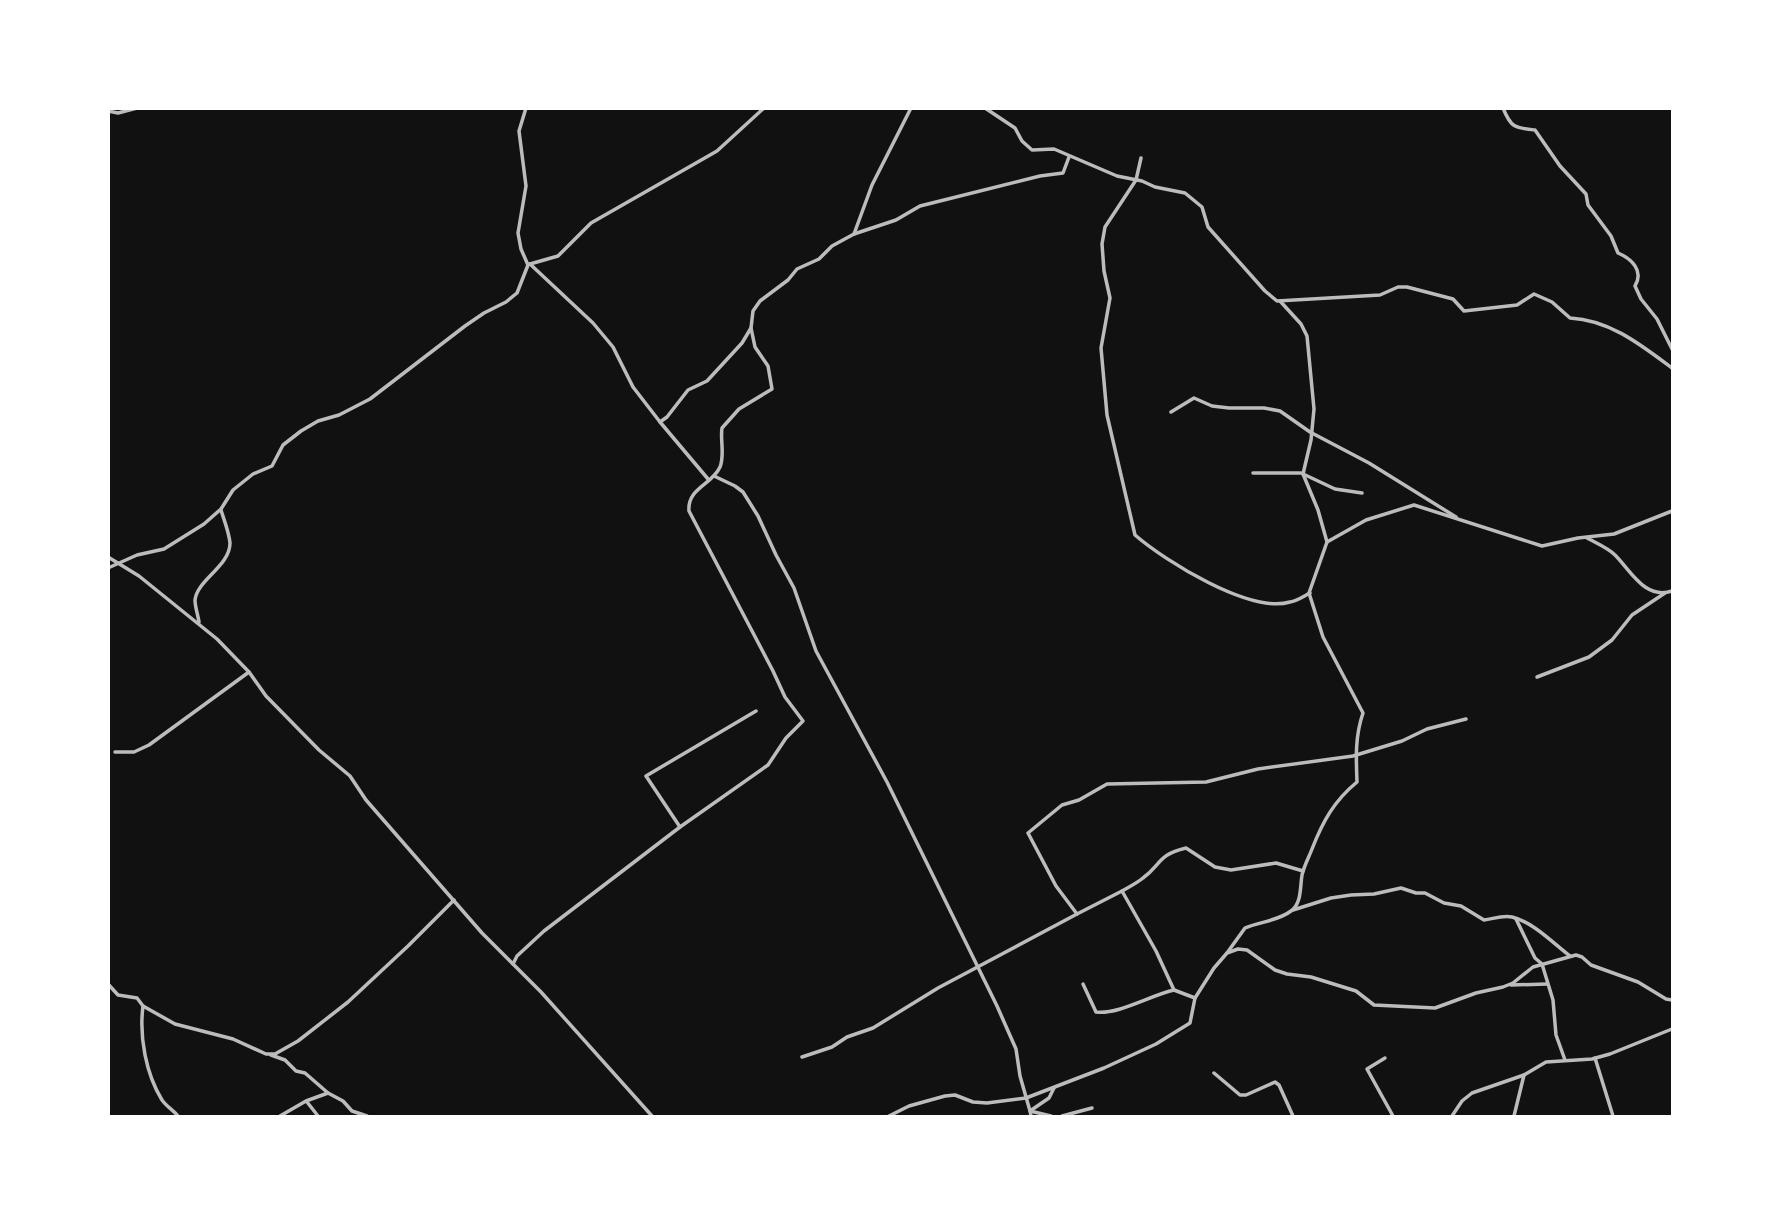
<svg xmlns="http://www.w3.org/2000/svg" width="1781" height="1225" viewBox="0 0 1781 1225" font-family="Signika,sans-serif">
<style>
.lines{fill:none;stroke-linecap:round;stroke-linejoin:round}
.minor{stroke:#bcbcbc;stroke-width:3.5}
</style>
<rect width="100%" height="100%" fill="#111"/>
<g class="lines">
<!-- minor -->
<g class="minor">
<path d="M 985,108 L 1015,128 L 1022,141 L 1032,150 L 1054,149 L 1117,176 L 1142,181 L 1155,187 L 1185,193 L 1202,207 L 1208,227 L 1265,291 L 1277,301 L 1380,295 L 1398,287 L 1407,287 L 1453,299 L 1464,311 L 1517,305 L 1534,294 L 1552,302 L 1570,318 C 1610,320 1641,345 1672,368"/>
<path d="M 1503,108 C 1511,128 1515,128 1535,130 L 1560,166 L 1586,194 L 1588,205 L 1611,236 L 1618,253 C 1632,259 1644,271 1635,286 L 1641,299 L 1657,319 L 1672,349"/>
<path d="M 108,111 L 118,113 L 137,108"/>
<path d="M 1141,158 L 1136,180 L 1105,227 L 1102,244 L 1104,271 L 1110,298 L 1101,348 L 1107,415 L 1135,535 C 1165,561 1250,614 1290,602 C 1297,601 1304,596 1310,593"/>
<path d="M 854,234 L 872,185 L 911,108"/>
<path d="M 530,264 L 593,323 L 613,347 L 633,387 L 660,422 L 667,417 L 688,390 L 707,381 L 742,343 L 751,328 L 753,311 L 760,301 L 788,280 L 797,269 L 819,259 L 832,246 L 854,234 L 896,220 L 920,206 L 1040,176 L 1063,173 L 1069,157"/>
<path d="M 530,264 L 558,256 L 591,223 L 717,151 L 764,108"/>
<path d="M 1280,301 L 1301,324 L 1307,336 L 1314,409 L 1311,440 L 1303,474 L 1318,510 L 1327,542"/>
<path d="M 1171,412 L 1194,398 L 1212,406 L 1229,408 L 1264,408 L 1280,411 L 1310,432 L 1369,463 L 1456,517"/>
<path d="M 660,422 L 708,479"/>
<path d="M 1253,473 L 1301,473 L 1335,489 L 1362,493"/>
<path d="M 714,476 L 735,486 L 743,492 L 758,516 L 776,555 L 794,588 L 816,651 L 887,782 L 997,1006 L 1016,1049 L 1020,1076 L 1030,1111 L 1051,1116"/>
<path d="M 1587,538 C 1596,543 1608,548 1615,555 C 1631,571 1645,600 1672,591"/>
<path d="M 108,557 L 139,576 L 217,639 L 249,672 L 266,696 L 319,750 L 350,776 L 366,800 L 482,933 L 541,992 L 652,1116"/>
<path d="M 108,568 L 137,555 L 164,549 L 204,524 L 221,509 L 233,490 L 253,474 L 272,466 L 283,445 L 301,431 L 318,421 L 339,415 L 370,399 L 465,326 L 484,313 L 506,302 L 517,293 L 528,265 L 521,249 L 518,233 L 526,186 L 519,131 L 526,108"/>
<path d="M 199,622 C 198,615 195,607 195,600 C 197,580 230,566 230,543 C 229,532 224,520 221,510"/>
<path d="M 1537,677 L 1589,657 L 1612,640 L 1632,615 L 1665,593"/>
<path d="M 115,752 L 134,752 L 149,745 L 249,672"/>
<path d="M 680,827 L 646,776 L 756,711"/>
<path d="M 1122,891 C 1129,887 1137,883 1143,878 C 1162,864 1157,855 1186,848 L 1215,867 L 1231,870 L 1276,863 L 1303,871"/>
<path d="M 1293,910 L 1331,898 L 1351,895 L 1374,894 L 1401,888 L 1416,893 L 1425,893 L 1444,903 L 1461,906 L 1484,920 C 1493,919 1502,915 1512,917 C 1533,922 1553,943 1570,956"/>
<path d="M 1516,919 L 1535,958 L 1542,964 L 1553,1000 L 1556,1035 L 1565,1060"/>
<path d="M 1227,953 L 1245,928 C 1259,922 1278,921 1291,911 C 1302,903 1300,886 1302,875 C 1304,866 1309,857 1312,849 C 1323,821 1334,801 1357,782 C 1356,758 1355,736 1363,713 L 1323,637 L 1309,593 L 1327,542 L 1366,520 L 1414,505 L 1542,546 L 1578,538 L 1614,534 L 1672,511"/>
<path d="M 513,964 L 517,956 L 544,931 L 680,827 L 768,765 L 786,738 L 803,721 L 785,697 L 773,671 L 689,511 C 687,488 712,485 720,467 C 725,455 720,440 722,428 L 739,409 L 772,389 L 768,366 L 755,347 L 751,328"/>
<path d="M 108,984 L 118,995 L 137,998 L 143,1006 L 175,1024 L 233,1039 L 266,1054 L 275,1054 L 298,1041 L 348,1002 L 408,946 L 454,900"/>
<path d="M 1083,984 L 1096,1012 C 1118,1015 1151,995 1174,990"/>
<path d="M 1511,985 L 1547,984"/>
<path d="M 1195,998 L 1174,990 L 1156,951 L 1122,891 L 1077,914 L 1056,886 L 1028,833 L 1062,805 L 1079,800 L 1107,784 L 1206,782 L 1258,769 L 1353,756 L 1402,741 L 1427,729 L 1466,719"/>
<path d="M 143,1006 C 139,1037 146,1074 162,1100 C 167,1107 173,1110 178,1116"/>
<path d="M 271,1055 L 285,1060 L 296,1071 L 305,1073 L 328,1093 L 343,1101 L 352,1111 L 367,1116"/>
<path d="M 802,1057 L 832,1047 L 847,1037 L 873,1028 L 938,988 L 1077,914"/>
<path d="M 1385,1058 L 1367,1069 L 1393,1116"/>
<path d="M 1595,1058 L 1613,1116"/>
<path d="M 1214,1073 L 1240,1095 L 1246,1095 L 1275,1082 L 1279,1085 L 1293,1116"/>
<path d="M 307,1102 L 318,1116"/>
<path d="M 280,1116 L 306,1101 L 328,1093"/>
<path d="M 889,1116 L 909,1106 L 945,1096 L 955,1095 L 973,1102 L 987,1103 L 1026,1098 L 1104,1068 L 1156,1044 L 1190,1023 L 1195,998 L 1214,968 L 1227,953 L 1238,949 L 1247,950 L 1275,970 L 1287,974 L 1311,977 L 1356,991 L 1374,1005 L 1435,1008 L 1476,993 L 1503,987 L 1513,983 L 1533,967 L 1576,955 L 1582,957 L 1591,965 L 1638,982 L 1666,999 L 1672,1000"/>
<path d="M 1031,1116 L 1030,1111 L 1049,1098 L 1054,1088"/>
<path d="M 1062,1116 L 1092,1108"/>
<path d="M 1452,1116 L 1462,1101 L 1472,1093 L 1524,1075 L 1546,1062 L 1592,1059 L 1610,1054 L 1672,1029"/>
<path d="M 1514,1116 L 1524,1075"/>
</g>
</g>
<!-- border -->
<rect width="1781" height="1225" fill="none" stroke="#ffffff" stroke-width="220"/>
</svg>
